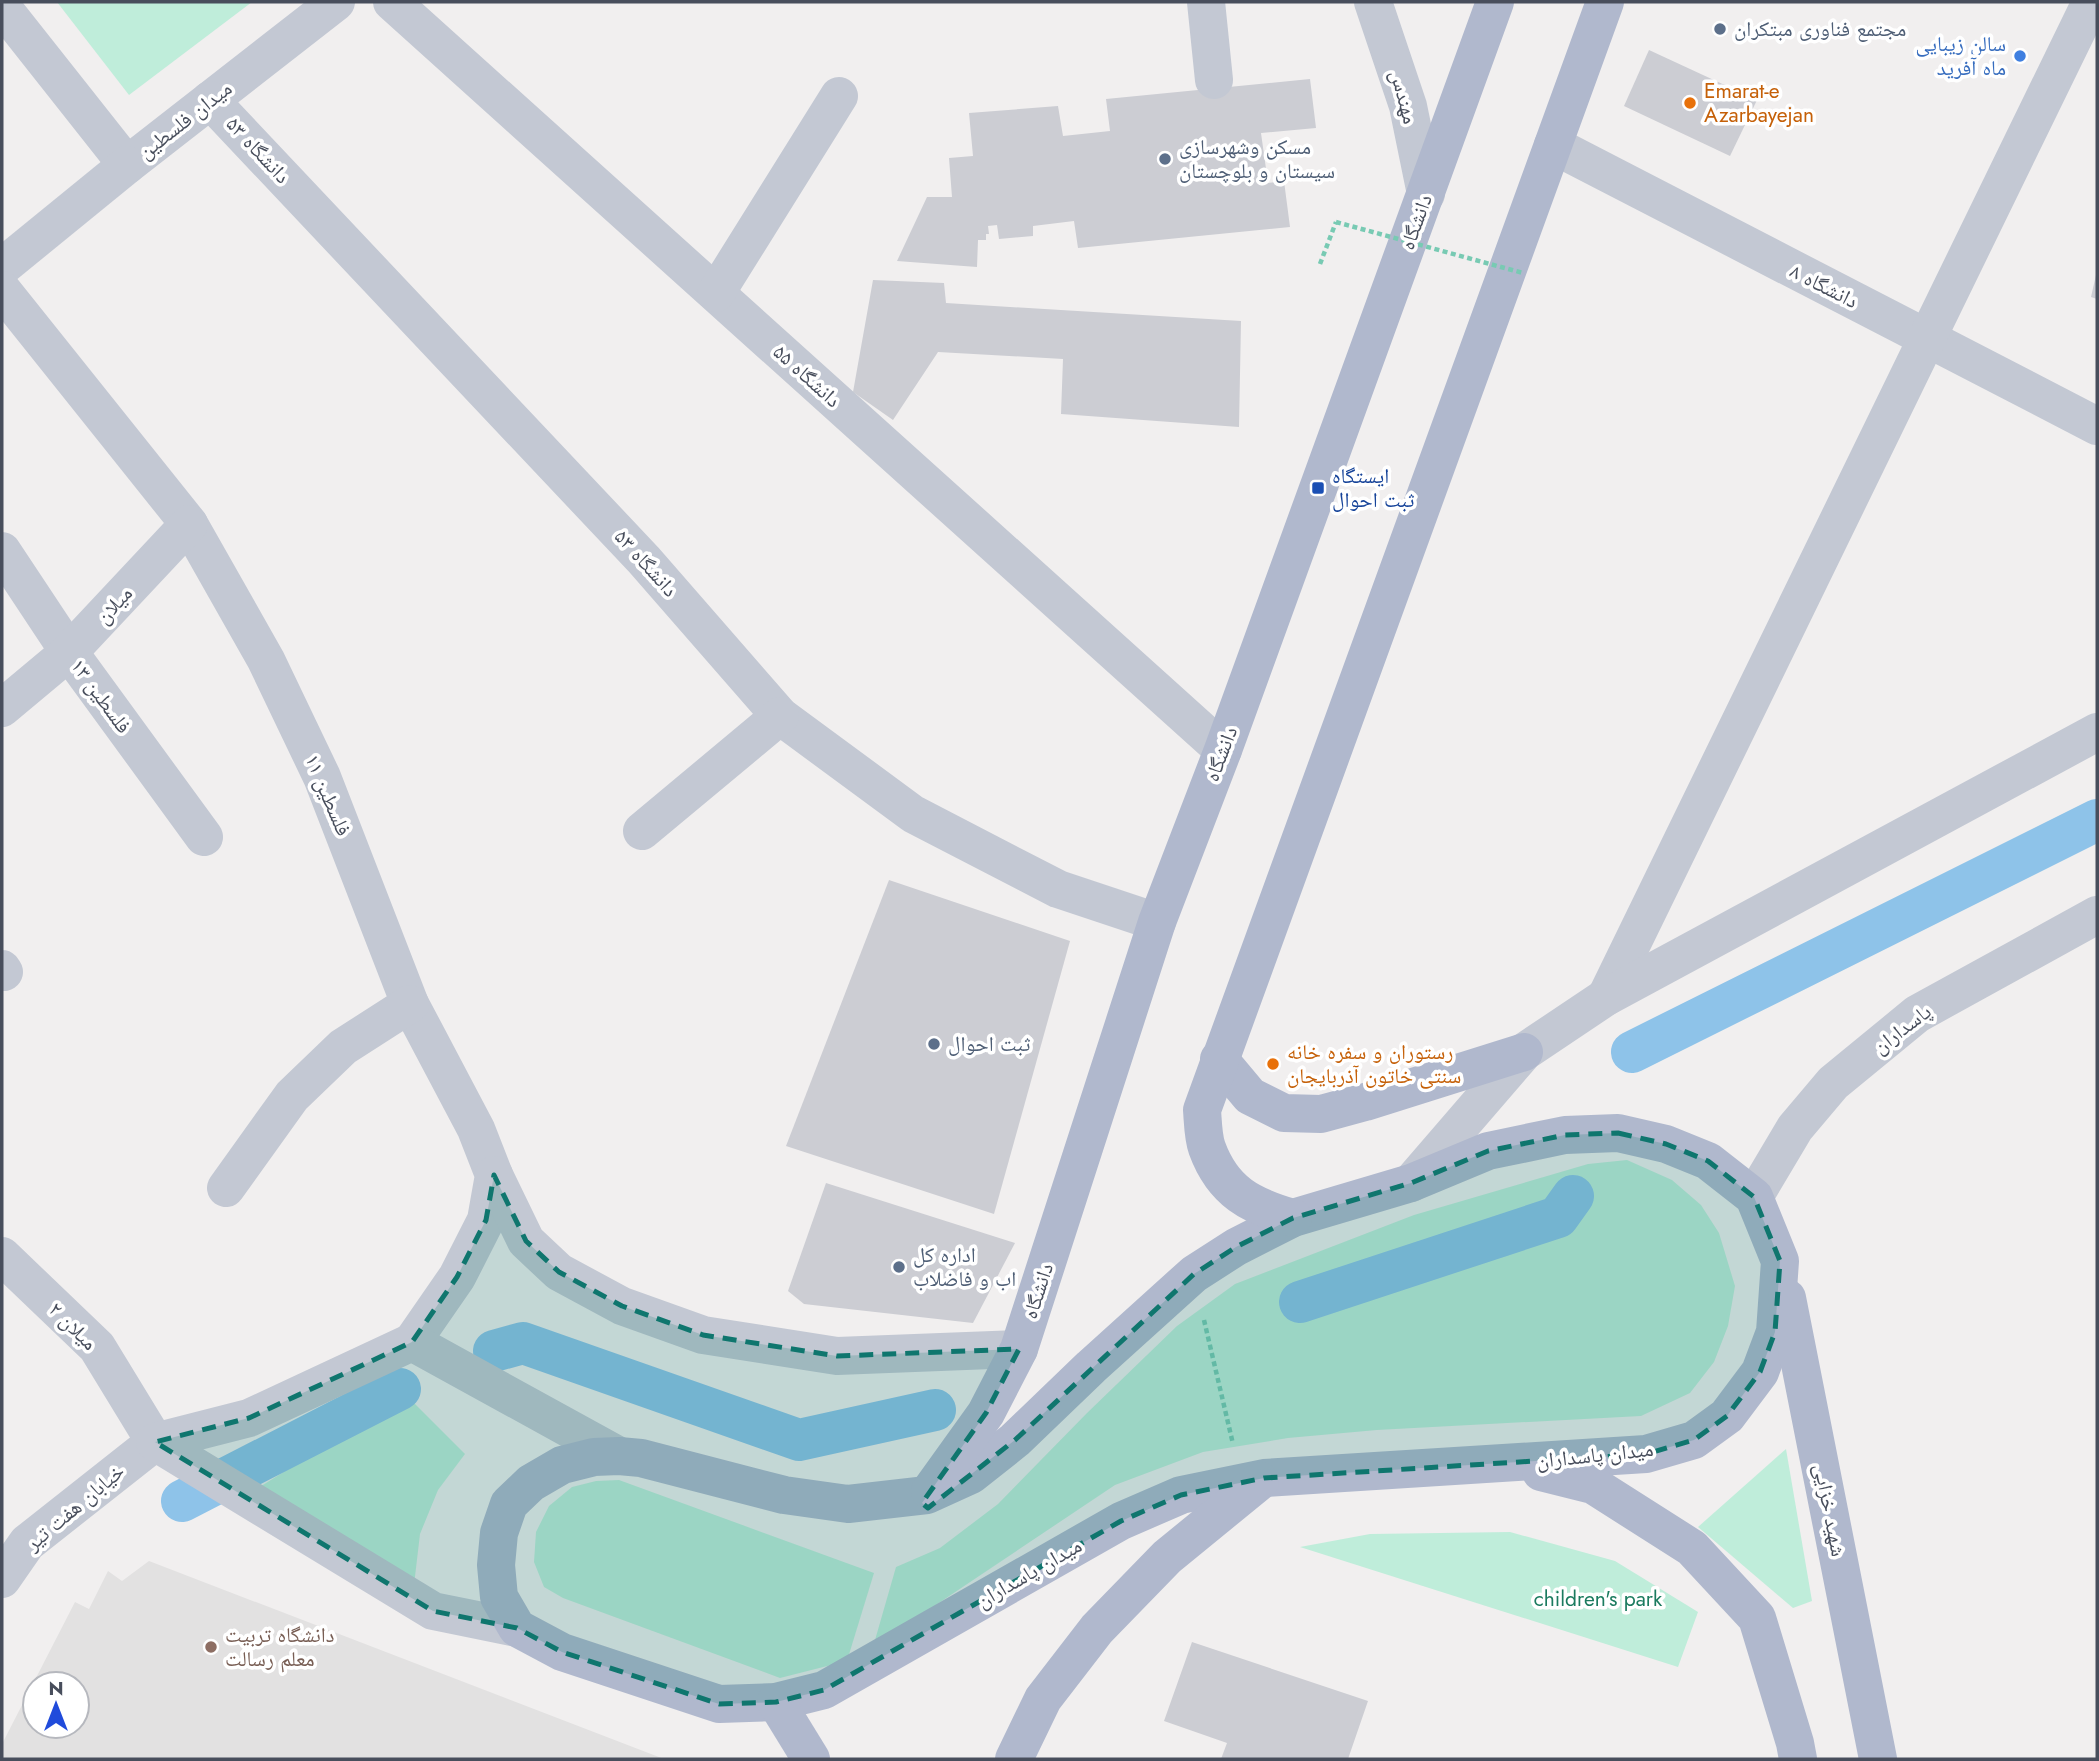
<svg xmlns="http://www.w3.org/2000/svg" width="2099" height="1761" viewBox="0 0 2099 1761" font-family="Jost,'Noto Naskh Arabic',sans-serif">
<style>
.education{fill:#e2e1e1;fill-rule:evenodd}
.green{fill:#bfedda}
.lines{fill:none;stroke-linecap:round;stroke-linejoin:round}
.canal{stroke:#8ec3e9;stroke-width:42}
.building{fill:#cccdd3}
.path{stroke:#78cab3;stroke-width:4.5;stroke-dasharray:5 3.5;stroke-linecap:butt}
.minor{stroke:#c3c8d3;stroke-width:38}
.major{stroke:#b0b8cd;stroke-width:38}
.path-bridge{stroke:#78cab3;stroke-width:4.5;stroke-dasharray:5 3.5;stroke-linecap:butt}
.marked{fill:#0f766e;fill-opacity:0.2;stroke:#0f766e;stroke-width:5;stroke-dasharray:14 9;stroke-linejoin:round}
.service-dot{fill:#5c6f8a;stroke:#fff;stroke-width:2.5}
.shop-dot{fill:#3f7fe0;stroke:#fff;stroke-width:2.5}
.food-dot{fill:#e8710a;stroke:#fff;stroke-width:2.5}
.transit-dot{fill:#1a4fb4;stroke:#fff;stroke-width:2.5}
.education-dot{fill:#8d6e63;stroke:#fff;stroke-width:2.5}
.labels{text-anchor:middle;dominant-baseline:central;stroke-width:7;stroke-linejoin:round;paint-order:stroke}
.service-label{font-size:21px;fill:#4e5e75;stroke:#fff;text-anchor:start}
.shop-label{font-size:21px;fill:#366cbe;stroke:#fff;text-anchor:end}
.food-label{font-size:21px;fill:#c56008;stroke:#fff;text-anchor:start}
.street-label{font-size:21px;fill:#484e5c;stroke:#fff}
.transit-label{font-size:21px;fill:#164399;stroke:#fff;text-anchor:start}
.park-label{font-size:21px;fill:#1b7b5f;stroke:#fff}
.education-label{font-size:21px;fill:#785e54;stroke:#fff;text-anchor:start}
</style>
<rect width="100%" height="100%" fill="#f1efef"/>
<!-- education -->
<path class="education" d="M 149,1561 L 664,1759 L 2,1759 L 2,1744 L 75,1602 L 89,1609 L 108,1571 L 122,1581 ZM 35,1684 L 77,1684 L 77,1726 L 35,1726 Z"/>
<!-- green -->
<g class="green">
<path d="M 57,2 L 252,2 L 129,95 Z"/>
<path d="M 1627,1160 L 1672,1180 L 1701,1205 L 1719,1233 L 1735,1286 L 1728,1326 L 1714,1362 L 1690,1393 L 1641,1416 L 1377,1430 L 1288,1438 L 1203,1452 L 1115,1485 L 873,1647 L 896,1567 L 940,1548 L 998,1504 L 1087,1413 L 1177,1326 L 1235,1284 L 1414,1215 L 1588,1164 Z"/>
<path d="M 411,1400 L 465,1454 L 438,1490 L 420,1534 L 414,1585 L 253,1491 L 359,1425 Z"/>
<path d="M 1786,1449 L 1812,1601 L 1793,1608 L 1698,1527 Z"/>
<path d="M 619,1480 L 874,1573 L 847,1661 L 780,1678 L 563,1598 L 544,1587 L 534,1562 L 536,1532 L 549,1506 L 572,1487 L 596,1481 Z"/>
<path d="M 1510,1532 L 1615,1561 L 1698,1612 L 1678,1667 L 1300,1547 L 1370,1534 Z"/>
</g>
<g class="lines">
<!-- canal -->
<g class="canal">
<path d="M 1632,1052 L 2097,820"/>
<path d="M 1300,1302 L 1558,1217 L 1573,1196"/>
<path d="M 494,1351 L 523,1343 L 799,1440 L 935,1410"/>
<path d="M 182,1501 L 400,1389"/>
</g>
</g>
<!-- building -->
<g class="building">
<path d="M 1649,50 L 1757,100 L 1730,156 L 1624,106 Z"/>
<path d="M 1310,79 L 1316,128 L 1261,133 L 1268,183 L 1284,181 L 1290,227 L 1078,248 L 1074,221 L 1033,226 L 1033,236 L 999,239 L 997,225 L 988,226 L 989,234 L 986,234 L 986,240 L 978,240 L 977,267 L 897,261 L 927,197 L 952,197 L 949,158 L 973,156 L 969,113 L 1058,106 L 1063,136 L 1110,131 L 1106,99 Z"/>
<path d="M 2096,275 L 2097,275 L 2097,299 L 2091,297 Z"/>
<path d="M 873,280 L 944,283 L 946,303 L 1241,321 L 1239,427 L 1061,414 L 1063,359 L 938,352 L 893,420 L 853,392 Z"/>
<path d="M 889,880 L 1070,941 L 994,1214 L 786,1146 Z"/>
<path d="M 826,1183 L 1015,1243 L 973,1323 L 804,1304 L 788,1291 Z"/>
<path d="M 1192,1642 L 1368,1701 L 1348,1759 L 1221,1759 L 1227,1743 L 1164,1721 Z"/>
</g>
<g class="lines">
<!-- path -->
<g class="path">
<path d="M 1320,264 L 1336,222"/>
<path d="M 1204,1320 L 1233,1444"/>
</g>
<!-- minor -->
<g class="minor">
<path d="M 392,2 L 1223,750"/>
<path d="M 1206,2 L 1214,80"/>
<path d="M 1373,2 L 1408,106 L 1426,194"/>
<path d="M 2,7 L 127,165 L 336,2"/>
<path d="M 210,100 L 644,560 L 780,716 L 913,814 L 1058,889 L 1157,922"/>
<path d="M 1553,145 L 2097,426"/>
<path d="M 2,267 L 127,165"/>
<path d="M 2,290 L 189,524 L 266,660 L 322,777 L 410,1004 L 476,1129 L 494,1175 L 486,1220 L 457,1277 L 412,1342"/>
<path d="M 716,293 L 839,96"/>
<path d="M 2,551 L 69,652 L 204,837"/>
<path d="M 2,708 L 69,652 L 189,524"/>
<path d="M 642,831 L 780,716"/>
<path d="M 2,969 L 4,972"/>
<path d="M 1606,997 L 2090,4"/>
<path d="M 494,1175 L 526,1241 L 559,1272 L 622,1306 L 703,1335 L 837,1356 L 1019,1349"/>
<path d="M 1411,1183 L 1524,1052 L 1606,997 L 2097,732"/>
<path d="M 226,1188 L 292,1096 L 343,1047 L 410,1004"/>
<path d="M 1754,1197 L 1795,1128 L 1833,1083 L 1917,1014 L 2097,915"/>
<path d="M 2,1256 L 97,1347 L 155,1442 L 27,1543 L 2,1579"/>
<path d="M 517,1628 L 433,1611 L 155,1442 L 249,1418 L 412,1342 L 619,1456"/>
</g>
<!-- major -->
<g class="major">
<path d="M 1219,1059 L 1250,1096 L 1284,1113 L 1321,1114 L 1365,1102 L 1524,1052"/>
<path d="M 1618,1133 L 1666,1144 L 1708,1161 L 1754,1197 L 1780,1261 L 1775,1332 L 1760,1372 L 1727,1416 L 1694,1440 L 1646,1454 L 1264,1478 L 1181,1495 L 1121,1521 L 824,1690 L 776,1702 L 719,1704 L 562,1652 L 517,1628 L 499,1597 L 496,1565 L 499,1533 L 509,1504 L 531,1483 L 562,1465 L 594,1457 L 619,1456 L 641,1458 L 784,1495 L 848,1504 L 927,1495 L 971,1475 L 1015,1440 L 1091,1367 L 1194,1274 L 1236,1247 L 1293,1218 L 1411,1183 L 1488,1151 L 1565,1135 Z"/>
<path d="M 1293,1218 C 1251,1206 1223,1192 1207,1148 C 1203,1137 1203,1122 1202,1110 L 1605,2"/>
<path d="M 1787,1298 L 1878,1759"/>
<path d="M 1541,1472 L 1593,1485 L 1692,1548 L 1757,1618 L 1795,1743 L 1798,1759"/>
<path d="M 930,1491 L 986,1413 L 1019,1349 L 1157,922 L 1223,750 L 1495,2"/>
<path d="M 776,1702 L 811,1759"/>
<path d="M 1014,1759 L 1043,1699 L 1097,1629 L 1167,1557 L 1260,1481"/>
</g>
<!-- path-bridge -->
<path class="path-bridge" d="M 1336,222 L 1523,273"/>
</g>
<!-- marked area -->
<path class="marked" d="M 1618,1133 L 1666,1144 L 1708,1161 L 1754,1197 L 1780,1261 L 1775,1332 L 1760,1372 L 1727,1416 L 1694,1440 L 1646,1454 L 1264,1478 L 1181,1495 L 1121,1521 L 824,1690 L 776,1702 L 719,1704 L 562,1652 L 517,1628 L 433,1611 L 155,1442 L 249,1418 L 412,1342 L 457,1277 L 486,1220 L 494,1175 L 526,1241 L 559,1272 L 622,1306 L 703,1335 L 837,1356 L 1019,1349 L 986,1413 L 922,1503 L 928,1508 L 1015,1440 L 1194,1274 L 1236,1247 L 1293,1218 L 1411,1183 L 1488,1151 L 1565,1135 Z"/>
<!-- markers -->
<g class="service-dot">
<circle cx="1720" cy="29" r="7"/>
<circle cx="1165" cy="159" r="7"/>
<circle cx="934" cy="1044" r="7"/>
<circle cx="899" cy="1267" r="7"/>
</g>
<circle class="shop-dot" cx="2020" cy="56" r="7"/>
<g class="food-dot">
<circle cx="1690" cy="103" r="7"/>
<circle cx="1273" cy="1064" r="7"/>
</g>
<rect class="transit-dot" x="1311" y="481" width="14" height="14" rx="3.5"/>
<circle class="education-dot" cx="211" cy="1647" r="7"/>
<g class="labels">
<!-- service labels -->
<g class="service-label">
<text x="1734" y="29">مجتمع فناوری مبتکران</text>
<text x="1179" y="147">مسکن وشهرسازی<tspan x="1179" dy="24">سیستان و بلوچستان</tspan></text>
<text x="948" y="1044">ثبت احوال</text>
<text x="913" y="1255">اداره کل<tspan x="913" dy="24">اب و فاضلاب</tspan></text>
</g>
<!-- shop labels -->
<g class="shop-label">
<text x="2006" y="44">سالن زیبایی<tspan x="2006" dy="24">ماه آفرید</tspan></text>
</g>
<!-- food labels -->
<g class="food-label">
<text x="1704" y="91">Emarat-e<tspan x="1704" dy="24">Azarbayejan</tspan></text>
<text x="1287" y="1052">رستوران و سفره خانه<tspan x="1287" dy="24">سنتی خاتون آذربایجان</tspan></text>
</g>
<!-- street labels -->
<g class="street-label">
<text transform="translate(1404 97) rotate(75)">مهندس</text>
<text transform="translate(185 120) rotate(-38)">میدان فلسطین</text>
<text transform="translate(258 150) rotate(47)">دانشگاه ۵۳</text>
<text transform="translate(1416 222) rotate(-70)">دانشگاه</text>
<text transform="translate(1824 286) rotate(27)">دانشگاه ۸</text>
<text transform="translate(807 376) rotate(42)">دانشگاه ۵۵</text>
<text transform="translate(646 563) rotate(48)">دانشگاه ۵۳</text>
<text transform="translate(114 605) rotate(-47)">میلان</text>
<text transform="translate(101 696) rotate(54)">فلسطین ۱۳</text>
<text transform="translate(1221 754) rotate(-69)">دانشگاه</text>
<text transform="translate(328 795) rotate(67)">فلسطین ۱۱</text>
<text transform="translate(1902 1029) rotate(-37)">پاسداران</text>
<text transform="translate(1038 1291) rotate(-72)">دانشگاه</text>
<text transform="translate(73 1326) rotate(45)">میلان ۲</text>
<text transform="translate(1595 1455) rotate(-6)">میدان پاسداران</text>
<text transform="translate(75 1507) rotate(-40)">خیابان هفت تیر</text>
<text transform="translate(1830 1510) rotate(79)">شهید خزایی</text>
<text transform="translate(1029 1573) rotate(-30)">میدان پاسداران</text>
</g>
<!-- transit labels -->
<g class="transit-label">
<text x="1332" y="476">ایستگاه<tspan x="1332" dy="24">ثبت احوال</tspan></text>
</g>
<!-- park labels -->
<g class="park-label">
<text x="1598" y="1599">children's park</text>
</g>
<!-- education labels -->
<g class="education-label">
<text x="225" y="1635">دانشگاه تربیت<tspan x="225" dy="24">معلم رسالت</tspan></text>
</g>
</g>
<!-- border -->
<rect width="2099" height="1761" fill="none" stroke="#484e5c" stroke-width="7"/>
<!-- north arrow -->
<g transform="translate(56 1705)"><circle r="33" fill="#ffffff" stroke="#b6b8be" stroke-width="2"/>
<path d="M0-5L12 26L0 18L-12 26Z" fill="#204bdb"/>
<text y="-10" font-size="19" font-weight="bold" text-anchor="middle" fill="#484e5c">N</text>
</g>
</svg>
